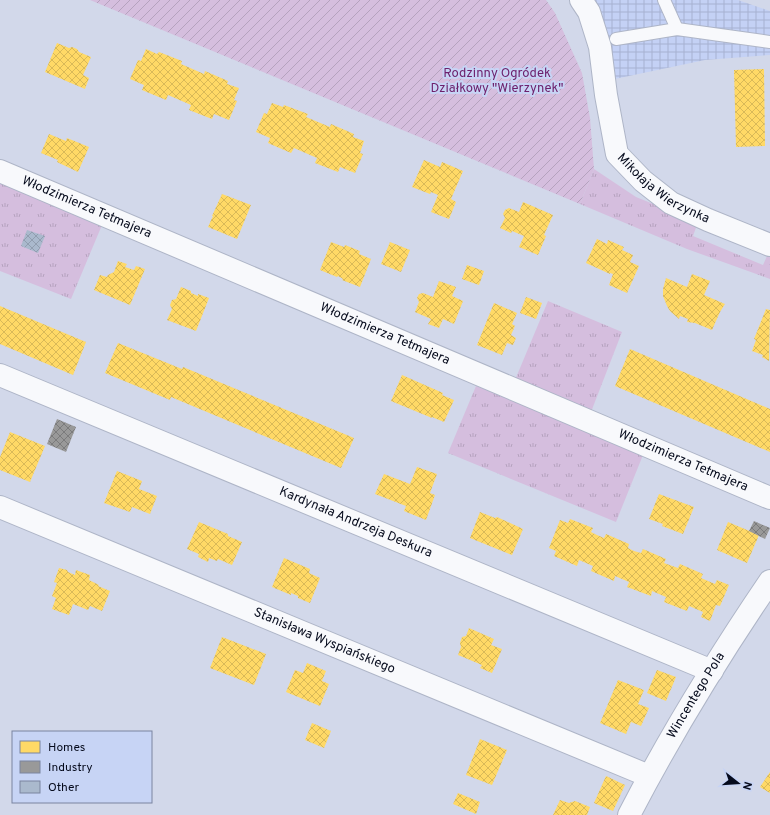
<svg xmlns="http://www.w3.org/2000/svg" width="770" height="815" viewBox="0 0 770 815" font-family="Overpass,sans-serif">
<style>
.industrial{fill:url(#industrial-grid)}
.grass{fill:url(#grass-tufts)}
.garden{fill:url(#garden-furrows)}
.homes{fill:url(#homes-cross-hatch)}
.industry{fill:url(#industry-cross-hatch)}
.building{fill:url(#building-cross-hatch)}
.lines{fill:none;stroke-linecap:round;stroke-linejoin:round}
.lane-casing{stroke:#aeb5c7;stroke-width:14}
.street-casing{stroke:#aeb5c7;stroke-width:24}
.lane{stroke:#f8f9fc;stroke-width:12}
.street{stroke:#f8f9fc;stroke-width:22}
.labels{text-anchor:middle;dominant-baseline:central;stroke-width:4;stroke-linejoin:round;paint-order:stroke}
.park-label{font-size:13px;fill:#6d206c;stroke:#c7d4f5}
.street-label{font-size:13px;fill:#060b1d;stroke:#c7d4f5}
</style>
<defs>
<pattern id="industrial-grid" width="8" height="8" patternUnits="userSpaceOnUse"><rect width="8" height="8" fill="#c4d1f5"/><path d="M0 4h8M4 0v8" fill="none" stroke="#a7b2d2"/></pattern>
<pattern id="grass-tufts" width="24" height="20" patternUnits="userSpaceOnUse"><rect width="24" height="20" fill="#d5bede"/><path d="M3 7l-1-3M5 7V3M7 7l1-3M15 17l-1-3M17 17v-4M19 17l1-3" fill="none" stroke="#b5a2be"/></pattern>
<pattern id="garden-furrows" width="10" height="10" patternUnits="userSpaceOnUse"><rect width="10" height="10" fill="#d5bede"/><path d="M-1 1l2-2M0 10L10 0M9 11l2-2" fill="none" stroke="#b5a2be"/></pattern>
<pattern id="homes-cross-hatch" width="8" height="8" patternUnits="userSpaceOnUse"><rect width="8" height="8" fill="#ffd966"/><path d="M0 0l8 8M0 8l8-8" fill="none" stroke="#d9b958"/></pattern>
<pattern id="industry-cross-hatch" width="8" height="8" patternUnits="userSpaceOnUse"><rect width="8" height="8" fill="#999"/><path d="M0 0l8 8M0 8l8-8" fill="none" stroke="#7b7b7c"/></pattern>
<pattern id="building-cross-hatch" width="8" height="8" patternUnits="userSpaceOnUse"><rect width="8" height="8" fill="#aab9cd"/><path d="M0 0l8 8M0 8l8-8" fill="none" stroke="#919eb0"/></pattern>
</defs>
<rect width="100%" height="100%" fill="#d2d8ea"/>
<!-- industrial -->
<path class="industrial" d="M 586,0 L 738,0 L 770,11 L 770,55 L 705,60 L 610,80 Z"/>
<!-- grass -->
<g class="grass">
<path d="M 594,169 L 636,197 L 698,222 L 693,236 L 763,265 L 767,256 L 770,257 L 770,279 L 687,249 L 580,204 Z"/>
<path d="M 0,180 L 102,225 L 71,299 L 0,271 Z"/>
<path d="M 548,301 L 622,332 L 591,412 L 515,380 Z"/>
<path d="M 476,386 L 645,450 L 616,522 L 448,453 Z"/>
</g>
<!-- garden -->
<path class="garden" d="M 90,0 L 546,0 L 555,13 L 582,73 L 590,118 L 594,169 L 580,204 Z"/>
<!-- homes -->
<g class="homes">
<path d="M 57,43 L 69,48 L 72,47 L 77,49 L 79,52 L 91,57 L 83,75 L 89,78 L 85,89 L 45,72 Z"/>
<path d="M 146,49 L 157,54 L 159,52 L 182,61 L 181,64 L 204,74 L 205,71 L 228,81 L 227,84 L 239,88 L 234,100 L 237,101 L 229,120 L 214,114 L 212,119 L 189,110 L 191,105 L 168,95 L 166,100 L 142,90 L 144,85 L 130,79 L 138,60 L 141,61 Z"/>
<path d="M 764,69 L 765,146 L 736,147 L 734,70 Z"/>
<path d="M 272,103 L 283,107 L 284,105 L 308,114 L 306,117 L 330,127 L 331,124 L 354,134 L 353,137 L 364,141 L 360,153 L 363,154 L 355,173 L 340,167 L 338,172 L 315,163 L 317,158 L 294,148 L 291,153 L 268,143 L 270,138 L 256,132 L 264,113 L 267,114 Z"/>
<path d="M 49,134 L 66,141 L 67,138 L 89,147 L 78,172 L 57,162 L 58,160 L 41,153 Z"/>
<path d="M 424,160 L 440,167 L 442,162 L 463,171 L 451,199 L 456,202 L 449,219 L 431,212 L 438,195 L 431,192 L 430,194 L 412,187 Z"/>
<path d="M 222,194 L 251,205 L 237,239 L 208,227 L 213,216 L 212,216 Z"/>
<path d="M 523,202 L 553,215 L 544,235 L 546,236 L 538,255 L 519,247 L 524,236 L 512,231 L 511,233 L 500,228 L 505,218 L 503,214 L 505,210 L 509,208 L 519,212 Z"/>
<path d="M 597,239 L 607,244 L 608,240 L 624,247 L 622,250 L 633,255 L 630,262 L 639,266 L 627,293 L 609,285 L 613,274 L 610,273 L 610,274 L 586,263 Z"/>
<path d="M 331,242 L 344,247 L 345,245 L 360,251 L 359,254 L 371,259 L 360,287 L 342,280 L 343,279 L 338,276 L 337,277 L 320,270 Z"/>
<path d="M 390,242 L 410,250 L 401,272 L 381,264 Z"/>
<path d="M 118,261 L 127,264 L 125,267 L 134,270 L 136,266 L 145,269 L 130,305 L 94,290 L 100,275 L 107,277 L 108,275 L 114,272 Z"/>
<path d="M 467,265 L 484,271 L 479,285 L 462,279 Z"/>
<path d="M 692,274 L 710,281 L 704,295 L 725,304 L 720,312 L 712,330 L 695,323 L 687,322 L 688,319 L 680,316 L 679,319 L 670,311 L 667,306 L 663,296 L 663,289 L 666,278 L 687,287 Z"/>
<path d="M 439,281 L 456,287 L 452,296 L 463,301 L 454,324 L 443,319 L 439,328 L 428,324 L 431,319 L 415,312 L 419,302 L 417,298 L 419,294 L 423,293 L 433,297 Z"/>
<path d="M 181,287 L 191,291 L 191,293 L 198,296 L 198,294 L 209,298 L 196,331 L 167,320 L 172,309 L 170,305 L 172,300 L 176,299 Z"/>
<path d="M 526,297 L 542,303 L 536,319 L 520,313 Z"/>
<path d="M 494,303 L 517,313 L 512,324 L 515,326 L 511,335 L 516,338 L 513,345 L 507,343 L 502,355 L 477,345 Z"/>
<path d="M 0,306 L 86,342 L 73,375 L 0,344 Z"/>
<path d="M 766,309 L 770,310 L 769,361 L 762,357 L 763,355 L 752,351 L 756,340 L 754,339 Z"/>
<path d="M 118,343 L 182,369 L 183,367 L 354,438 L 341,468 L 171,397 L 170,400 L 105,373 Z"/>
<path d="M 630,349 L 770,409 L 770,452 L 615,386 Z"/>
<path d="M 402,375 L 443,393 L 442,395 L 454,400 L 444,422 L 432,417 L 432,418 L 391,401 Z"/>
<path d="M 10,432 L 45,446 L 30,482 L 0,470 L 0,457 Z"/>
<path d="M 417,467 L 437,474 L 430,493 L 435,495 L 426,520 L 404,511 L 406,506 L 375,494 L 384,474 L 410,484 Z"/>
<path d="M 117,471 L 142,481 L 139,489 L 157,496 L 150,514 L 132,507 L 130,512 L 104,503 Z"/>
<path d="M 659,494 L 694,507 L 683,534 L 662,526 L 663,524 L 649,519 Z"/>
<path d="M 480,512 L 495,518 L 497,517 L 523,529 L 512,555 L 470,538 Z"/>
<path d="M 570,519 L 593,528 L 591,532 L 597,535 L 604,538 L 606,534 L 629,544 L 628,548 L 634,551 L 641,553 L 643,549 L 666,559 L 664,563 L 678,568 L 680,564 L 703,574 L 701,578 L 715,584 L 717,580 L 729,585 L 720,606 L 716,605 L 710,621 L 701,617 L 703,612 L 689,606 L 687,611 L 664,602 L 666,597 L 652,591 L 651,596 L 627,587 L 629,582 L 615,576 L 614,581 L 591,571 L 593,566 L 579,560 L 577,566 L 554,556 L 556,551 L 549,548 L 560,520 L 568,523 Z"/>
<path d="M 199,522 L 228,534 L 228,536 L 242,542 L 232,565 L 218,559 L 217,561 L 209,558 L 208,562 L 198,557 L 199,554 L 187,549 Z"/>
<path d="M 728,522 L 759,535 L 747,563 L 717,550 Z"/>
<path d="M 284,558 L 310,569 L 309,573 L 320,578 L 310,603 L 298,598 L 298,596 L 291,593 L 291,595 L 272,587 Z"/>
<path d="M 59,568 L 67,570 L 68,572 L 75,575 L 76,570 L 90,575 L 89,580 L 99,585 L 98,586 L 110,591 L 102,611 L 90,606 L 88,610 L 73,604 L 69,615 L 52,609 L 56,598 L 52,596 L 57,583 L 54,582 Z"/>
<path d="M 469,628 L 494,639 L 491,645 L 502,649 L 492,673 L 480,668 L 482,665 L 458,655 L 461,647 L 460,643 L 462,637 L 466,636 Z"/>
<path d="M 222,637 L 266,654 L 254,685 L 210,668 Z"/>
<path d="M 307,663 L 326,671 L 322,681 L 329,684 L 320,706 L 286,692 L 295,670 L 303,673 Z"/>
<path d="M 657,670 L 676,677 L 666,701 L 647,693 Z"/>
<path d="M 618,680 L 644,690 L 638,704 L 649,708 L 641,726 L 631,722 L 626,734 L 600,723 Z"/>
<path d="M 312,723 L 331,731 L 324,748 L 305,740 Z"/>
<path d="M 480,739 L 507,750 L 492,785 L 466,775 Z"/>
<path d="M 770,772 L 770,793 L 760,787 Z"/>
<path d="M 606,776 L 625,785 L 613,811 L 594,803 Z"/>
<path d="M 458,793 L 480,802 L 476,814 L 453,804 Z"/>
<path d="M 560,800 L 569,803 L 575,801 L 590,807 L 587,815 L 553,815 Z"/>
</g>
<!-- industry -->
<g class="industry">
<path d="M 57,419 L 76,427 L 66,452 L 47,444 Z"/>
<path d="M 754,521 L 770,528 L 765,539 L 749,531 Z"/>
</g>
<!-- building -->
<path class="building" d="M 27,230 L 45,236 L 38,253 L 21,246 Z"/>
<g class="lines">
<!-- lane casing -->
<g class="lane-casing">
<g id="lane">
<path d="M 664,0 L 677,29"/>
<path d="M 616,39 L 677,29 L 770,42"/>
</g>
</g>
<!-- street casing -->
<g class="street-casing">
<g id="street">
<path id="s1" d="M 581,0 L 589,12 L 600,47 L 606,95 L 617,154 L 643,181 L 671,203 L 708,220 L 770,245"/>
<path id="s2" d="M 0,171 L 770,498"/>
<path id="s3" d="M 0,375 L 712,671"/>
<path id="s4" d="M 0,507 L 649,776"/>
<path id="s5" d="M 629,815 C 671,734 719,656 770,581"/>
</g>
</g>
<!-- lane -->
<use href="#lane" class="lane"/>
<!-- street -->
<use href="#street" class="street"/>
</g>
<g class="labels">
<!-- park labels -->
<g class="park-label">
<text x="497" y="74">Rodzinny Ogródek<tspan x="497" dy="15">Działkowy "Wierzynek"</tspan></text>
</g>
<!-- street labels -->
<g class="street-label">
<text stroke="none"><textPath href="#s1" startOffset="218">Mikołaja Wierzynka</textPath></text>
<text stroke="none"><textPath href="#s2" startOffset="94">Włodzimierza Tetmajera</textPath></text>
<text stroke="none"><textPath href="#s2" startOffset="418">Włodzimierza Tetmajera</textPath></text>
<text stroke="none"><textPath href="#s2" startOffset="742">Włodzimierza Tetmajera</textPath></text>
<text stroke="none"><textPath href="#s3" startOffset="385">Kardynała Andrzeja Deskura</textPath></text>
<text stroke="none"><textPath href="#s4" startOffset="351">Stanisława Wyspiańskiego</textPath></text>
<text stroke="none"><textPath href="#s5" startOffset="137">Wincentego Pola</textPath></text>
</g>
</g>
<!-- legend -->
<rect x="12" y="731" width="140" height="72" fill="#c7d4f5" stroke="#7a849f"/>
<rect x="20" y="741" width="20" height="12" fill="#ffd966" stroke="#7a849f"/>
<text x="48" y="751" font-size="12" fill="#060b1d">Homes</text>
<rect x="20" y="761" width="20" height="12" fill="#999999" stroke="#7a849f"/>
<text x="48" y="771" font-size="12" fill="#060b1d">Industry</text>
<rect x="20" y="781" width="20" height="12" fill="#aab9cd" stroke="#7a849f"/>
<text x="48" y="791" font-size="12" fill="#060b1d">Other</text>
<!-- north arrow -->
<g transform="translate(738 783) rotate(107)" stroke="#c7d4f5" stroke-width="3" paint-order="stroke">
<path d="M0-3L7 15L0 10L-7 15Z" fill="#060b1d"/>
<text y="-6" font-size="11" font-weight="bold" text-anchor="middle" fill="#060b1d">N</text>
</g>
</svg>
